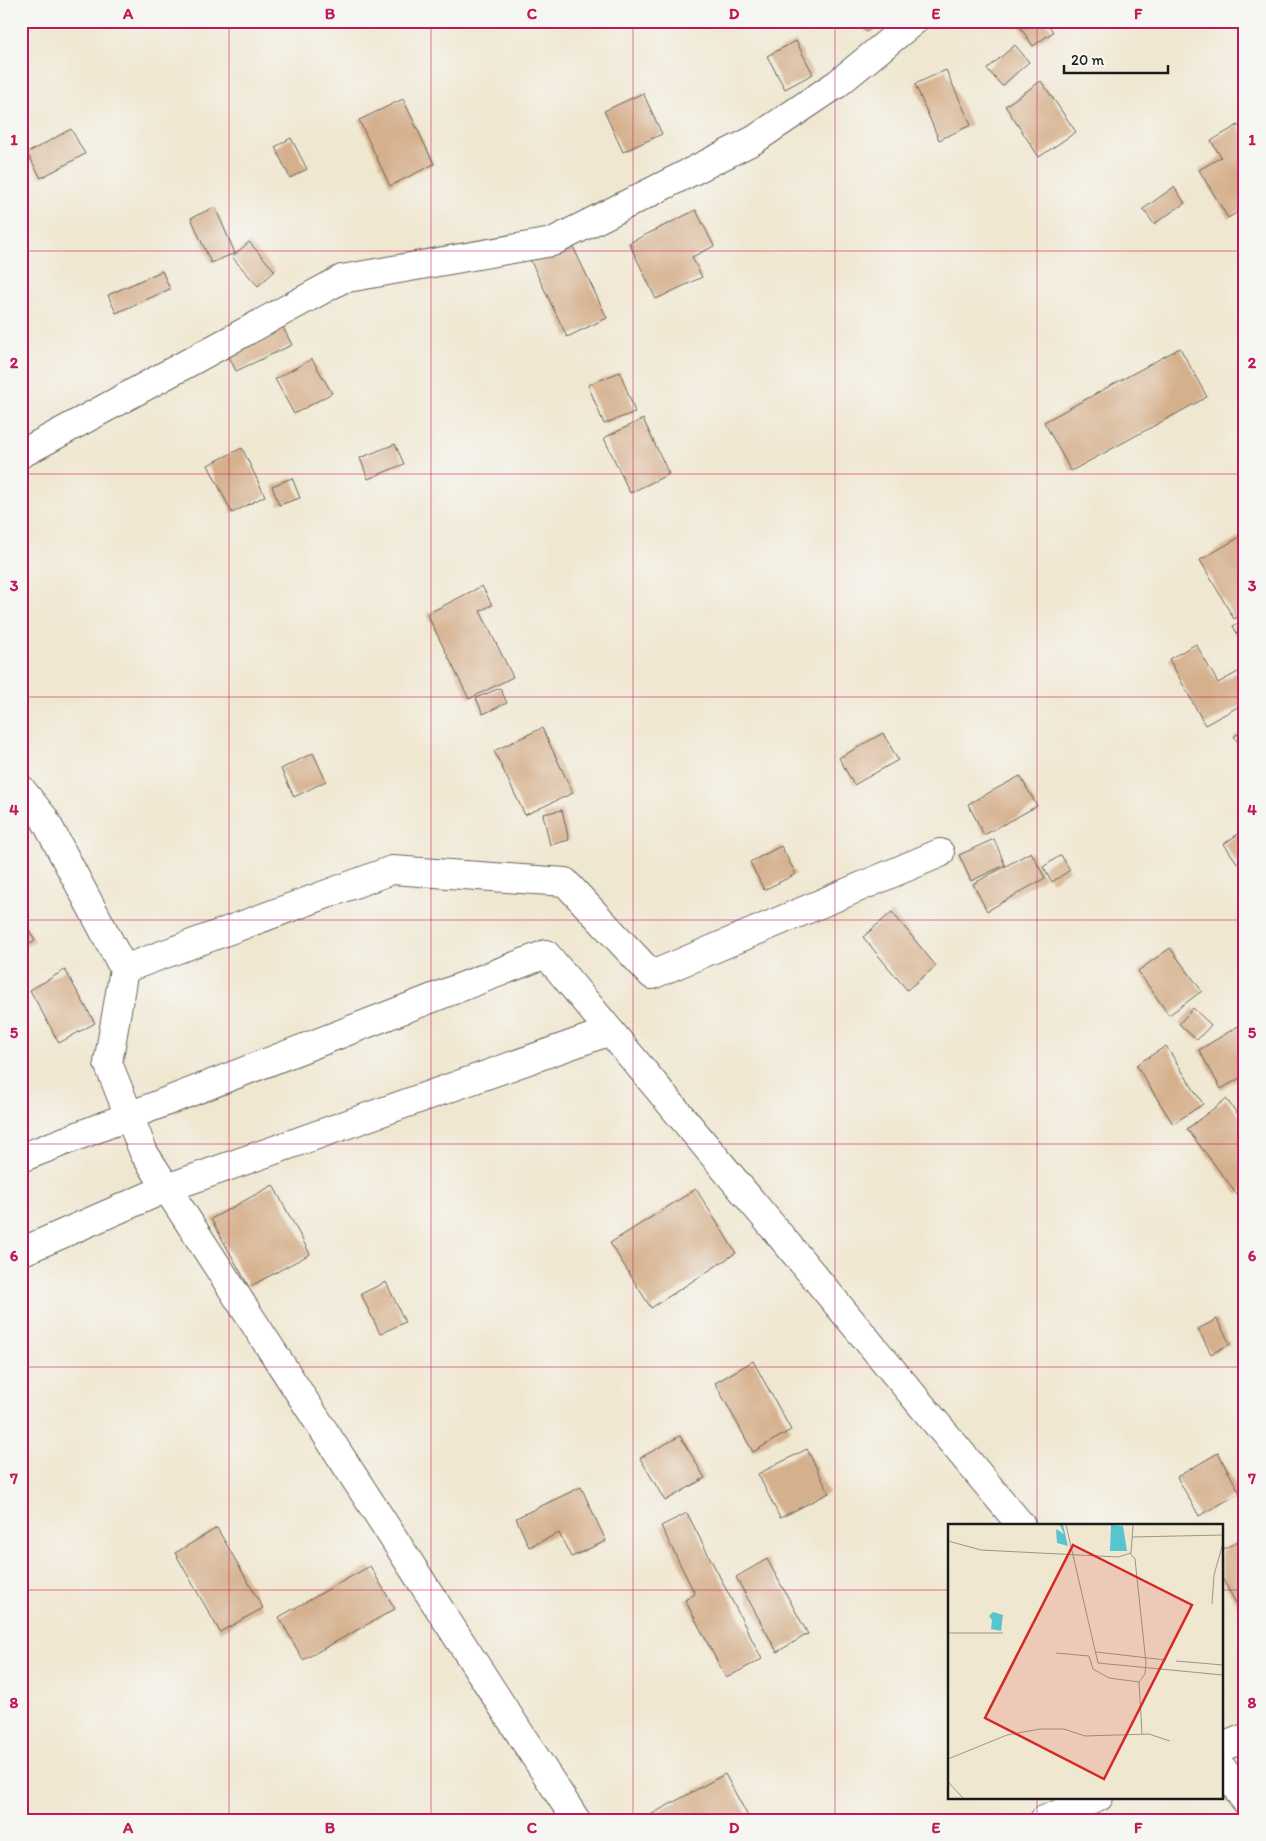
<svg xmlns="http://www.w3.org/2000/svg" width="1266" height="1841" viewBox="0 0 1266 1841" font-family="Itim,sans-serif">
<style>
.building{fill:#d5b08d}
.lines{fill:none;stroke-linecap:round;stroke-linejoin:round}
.street-casing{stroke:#66635b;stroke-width:30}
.street{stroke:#fff;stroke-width:28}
.grid{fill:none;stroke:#c2185b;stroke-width:1;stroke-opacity:0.55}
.inset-road{fill:none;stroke:#9b9689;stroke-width:1}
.view{fill:#d62828;fill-opacity:0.15;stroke:#d62828;stroke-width:2.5}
.inset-edge{fill:none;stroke:#1c1c1c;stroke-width:2.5}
.neatline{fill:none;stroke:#c2185b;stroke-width:2}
.grid-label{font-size:16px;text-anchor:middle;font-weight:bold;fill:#c2185b}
</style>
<rect width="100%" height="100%" fill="#f6f6f2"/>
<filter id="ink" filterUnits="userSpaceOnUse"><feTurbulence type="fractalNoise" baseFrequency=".02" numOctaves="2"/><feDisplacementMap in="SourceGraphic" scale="10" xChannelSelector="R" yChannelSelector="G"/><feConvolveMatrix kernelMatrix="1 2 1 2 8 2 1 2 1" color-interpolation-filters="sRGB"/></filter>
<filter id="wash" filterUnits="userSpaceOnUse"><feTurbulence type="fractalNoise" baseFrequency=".0096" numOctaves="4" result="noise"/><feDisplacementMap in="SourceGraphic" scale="20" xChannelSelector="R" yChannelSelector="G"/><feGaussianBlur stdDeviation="1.12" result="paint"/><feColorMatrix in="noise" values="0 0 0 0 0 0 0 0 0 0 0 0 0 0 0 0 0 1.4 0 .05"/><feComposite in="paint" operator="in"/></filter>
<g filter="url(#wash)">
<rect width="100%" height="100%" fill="#f0e7d1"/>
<g id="blocks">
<!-- building -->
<g class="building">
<path d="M 860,21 L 885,21 L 866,32 Z"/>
<path d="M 1016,21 L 1046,21 L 1053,32 L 1033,46 Z"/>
<path d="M 796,41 L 813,74 L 785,89 L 767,56 Z"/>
<path d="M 1015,45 L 1029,62 L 1002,86 L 987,69 Z"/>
<path d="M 946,70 L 971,125 L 939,140 L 915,84 Z"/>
<path d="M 1041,81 L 1076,132 L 1039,157 L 1005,106 Z"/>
<path d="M 643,93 L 662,134 L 623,152 L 604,111 Z"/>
<path d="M 403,99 L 434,164 L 390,186 L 359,120 Z"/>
<path d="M 1238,125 L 1245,137 L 1245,208 L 1228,218 L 1199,170 L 1221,157 L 1211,141 Z"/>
<path d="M 71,129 L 85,154 L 41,178 L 27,153 Z"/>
<path d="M 291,138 L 307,169 L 290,178 L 275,147 Z"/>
<path d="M 1174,187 L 1185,203 L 1154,224 L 1143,209 Z"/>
<path d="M 215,207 L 235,253 L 211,263 L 191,218 Z"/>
<path d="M 696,210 L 714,246 L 692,257 L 702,277 L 656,299 L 629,243 Z"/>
<path d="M 566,232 L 607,318 L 567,337 L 526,251 Z"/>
<path d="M 249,242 L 275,271 L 258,286 L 232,257 Z"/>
<path d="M 162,271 L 170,289 L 116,313 L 108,295 Z"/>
<path d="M 275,311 L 292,345 L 236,371 L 220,338 Z"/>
<path d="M 1180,348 L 1207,397 L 1071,471 L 1044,422 Z"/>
<path d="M 312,359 L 332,393 L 294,414 L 275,379 Z"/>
<path d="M 620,372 L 635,412 L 604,424 L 588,385 Z"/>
<path d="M 643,419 L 669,474 L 630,493 L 604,438 Z"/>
<path d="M 395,444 L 404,464 L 368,479 L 360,458 Z"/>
<path d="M 242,448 L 265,496 L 232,513 L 208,465 Z"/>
<path d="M 292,478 L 300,498 L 279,505 L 272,486 Z"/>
<path d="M 1245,534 L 1245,613 L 1234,619 L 1200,560 Z"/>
<path d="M 482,586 L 492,605 L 480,611 L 513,677 L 469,699 L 427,614 Z"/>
<path d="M 1245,619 L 1245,648 L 1233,626 Z"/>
<path d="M 1196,644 L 1218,683 L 1245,668 L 1245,703 L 1205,725 L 1169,659 Z"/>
<path d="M 500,688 L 507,703 L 483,714 L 476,698 Z"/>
<path d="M 542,728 L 573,793 L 525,815 L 494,751 Z"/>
<path d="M 1245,730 L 1245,754 L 1234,736 Z"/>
<path d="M 883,733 L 898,760 L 854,785 L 839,758 Z"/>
<path d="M 313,753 L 326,781 L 294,797 L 281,769 Z"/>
<path d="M 1020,776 L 1037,806 L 984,835 L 968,804 Z"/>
<path d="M 562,810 L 569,840 L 550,845 L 543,814 Z"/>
<path d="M 1245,829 L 1245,859 L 1238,864 L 1224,844 Z"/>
<path d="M 994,839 L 1005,865 L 971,881 L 959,855 Z"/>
<path d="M 781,846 L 796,874 L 764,890 L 750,862 Z"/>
<path d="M 1031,852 L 1045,878 L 987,911 L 973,884 Z"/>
<path d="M 1061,855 L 1070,870 L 1052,882 L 1043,867 Z"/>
<path d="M 892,912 L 936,966 L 907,990 L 863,937 Z"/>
<path d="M 21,916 L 35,941 L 21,949 Z"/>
<path d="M 1170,948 L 1202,991 L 1169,1015 L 1138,971 Z"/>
<path d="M 65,970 L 95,1023 L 59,1043 L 30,990 Z"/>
<path d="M 1193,1008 L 1211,1025 L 1197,1040 L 1179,1024 Z"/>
<path d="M 1240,1025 L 1245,1034 L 1245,1075 L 1221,1089 L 1199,1050 Z"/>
<path d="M 1166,1046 L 1203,1104 L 1173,1124 L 1136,1065 Z"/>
<path d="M 1226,1099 L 1245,1123 L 1245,1189 L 1238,1195 L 1187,1129 Z"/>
<path d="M 273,1185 L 310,1254 L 249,1287 L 211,1219 Z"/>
<path d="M 696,1189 L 736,1253 L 651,1308 L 610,1243 Z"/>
<path d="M 386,1282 L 405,1322 L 380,1334 L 361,1294 Z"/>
<path d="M 1217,1319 L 1230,1344 L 1211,1354 L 1198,1329 Z"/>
<path d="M 753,1361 L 791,1430 L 753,1452 L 715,1383 Z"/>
<path d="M 680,1436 L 705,1478 L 665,1501 L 640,1458 Z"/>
<path d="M 807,1449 L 829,1493 L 780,1518 L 758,1474 Z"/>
<path d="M 1218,1453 L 1240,1493 L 1199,1516 L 1177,1477 Z"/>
<path d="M 581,1487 L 606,1541 L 571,1557 L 559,1533 L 529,1547 L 516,1518 Z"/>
<path d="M 687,1513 L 762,1659 L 726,1678 L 685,1600 L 695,1594 L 661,1526 Z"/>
<path d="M 217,1528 L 263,1608 L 220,1632 L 175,1553 Z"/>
<path d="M 1245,1537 L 1245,1619 L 1222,1578 L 1222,1550 Z"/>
<path d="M 767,1559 L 808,1634 L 777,1652 L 736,1577 Z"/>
<path d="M 370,1566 L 395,1609 L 303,1660 L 279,1617 Z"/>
<path d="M 725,1774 L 750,1820 L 641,1820 Z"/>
</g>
</g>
</g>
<g filter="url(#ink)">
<use href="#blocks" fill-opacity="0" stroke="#66635b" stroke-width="1"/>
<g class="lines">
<!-- street casing -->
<g class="street-casing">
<g id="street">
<path d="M 21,454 L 342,279 L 552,242 L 754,140 L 837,84 L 914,21"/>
<path d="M 21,789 L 44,818 L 124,969 L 108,1063 L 144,1153 L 576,1820"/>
<path d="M 124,969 L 392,870 L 565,882 L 652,975 L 940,853"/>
<path d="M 21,1158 L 546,954 L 1021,1525"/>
<path d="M 21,1252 L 167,1188 L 610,1031"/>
<path d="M 1222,1747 L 1245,1738"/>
<path d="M 1222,1768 L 1245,1800"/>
<path d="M 1044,1820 L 1099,1797"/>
</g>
</g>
<!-- street -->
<use href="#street" class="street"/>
</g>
</g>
<!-- grid -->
<path class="grid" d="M 229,21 L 229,1820M 431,21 L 431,1820M 633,21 L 633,1820M 835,21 L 835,1820M 1037,21 L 1037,1525M 21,251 L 1245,251M 21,474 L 1245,474M 21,697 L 1245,697M 21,920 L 1245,920M 21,1144 L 1245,1144M 21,1367 L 1245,1367M 21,1590 L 950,1590M 1222,1590 L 1245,1590M 1037,1797 L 1037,1820"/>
<!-- overview -->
<g transform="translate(948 1524)">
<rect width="275" height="275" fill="#f0e7d1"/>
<path d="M 112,1 L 115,1 L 120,22 L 109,19 L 108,5 L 116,10 ZM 163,1 L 175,2 L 179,27 L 162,27 ZM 45,88 L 55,91 L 53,107 L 43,105 L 44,96 L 41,92 Z" fill="#57c4ce"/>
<path class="inset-road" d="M 118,1 L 150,139 L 275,151M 184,13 L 275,11M 0,17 L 33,26 L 170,33 L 183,29 L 185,1M 182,29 L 187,35 L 198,139 L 197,150 L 191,158 L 194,210M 264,80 L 266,51 L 275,19M 0,109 L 55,109M 148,128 L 218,136M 108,129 L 141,132 L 145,145 L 161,154 L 191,158M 228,137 L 275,141M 0,235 L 59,211 L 92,205 L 116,205 L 137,212 L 201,210 L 222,217M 0,258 L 15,274"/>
<path class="view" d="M 125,21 L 244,81 L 156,255 L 37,194 Z"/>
<rect width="275" height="275" class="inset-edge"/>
</g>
<!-- margin -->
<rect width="1266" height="1841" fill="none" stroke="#f6f6f2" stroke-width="55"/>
<!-- scale -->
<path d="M1064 65v8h104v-8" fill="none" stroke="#1c1c1c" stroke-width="2.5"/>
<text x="1071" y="65" font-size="15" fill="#1c1c1c" stroke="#f6f6f2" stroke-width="4" paint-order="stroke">20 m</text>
<rect x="28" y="28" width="1210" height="1786" class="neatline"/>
<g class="grid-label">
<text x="128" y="19">A</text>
<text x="330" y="19">B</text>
<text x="532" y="19">C</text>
<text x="734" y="19">D</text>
<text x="936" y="19">E</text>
<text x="1138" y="19">F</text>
<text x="14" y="145">1</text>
<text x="1252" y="145">1</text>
<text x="14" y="368">2</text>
<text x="1252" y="368">2</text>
<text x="14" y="591">3</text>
<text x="1252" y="591">3</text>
<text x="14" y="815">4</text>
<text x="1252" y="815">4</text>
<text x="14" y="1038">5</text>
<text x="1252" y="1038">5</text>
<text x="14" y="1261">6</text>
<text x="1252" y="1261">6</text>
<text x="14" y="1484">7</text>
<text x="1252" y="1484">7</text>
<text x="14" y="1708">8</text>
<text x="1252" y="1708">8</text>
<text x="128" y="1833">A</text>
<text x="330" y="1833">B</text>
<text x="532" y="1833">C</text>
<text x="734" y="1833">D</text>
<text x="936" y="1833">E</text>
<text x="1138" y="1833">F</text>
</g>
</svg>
